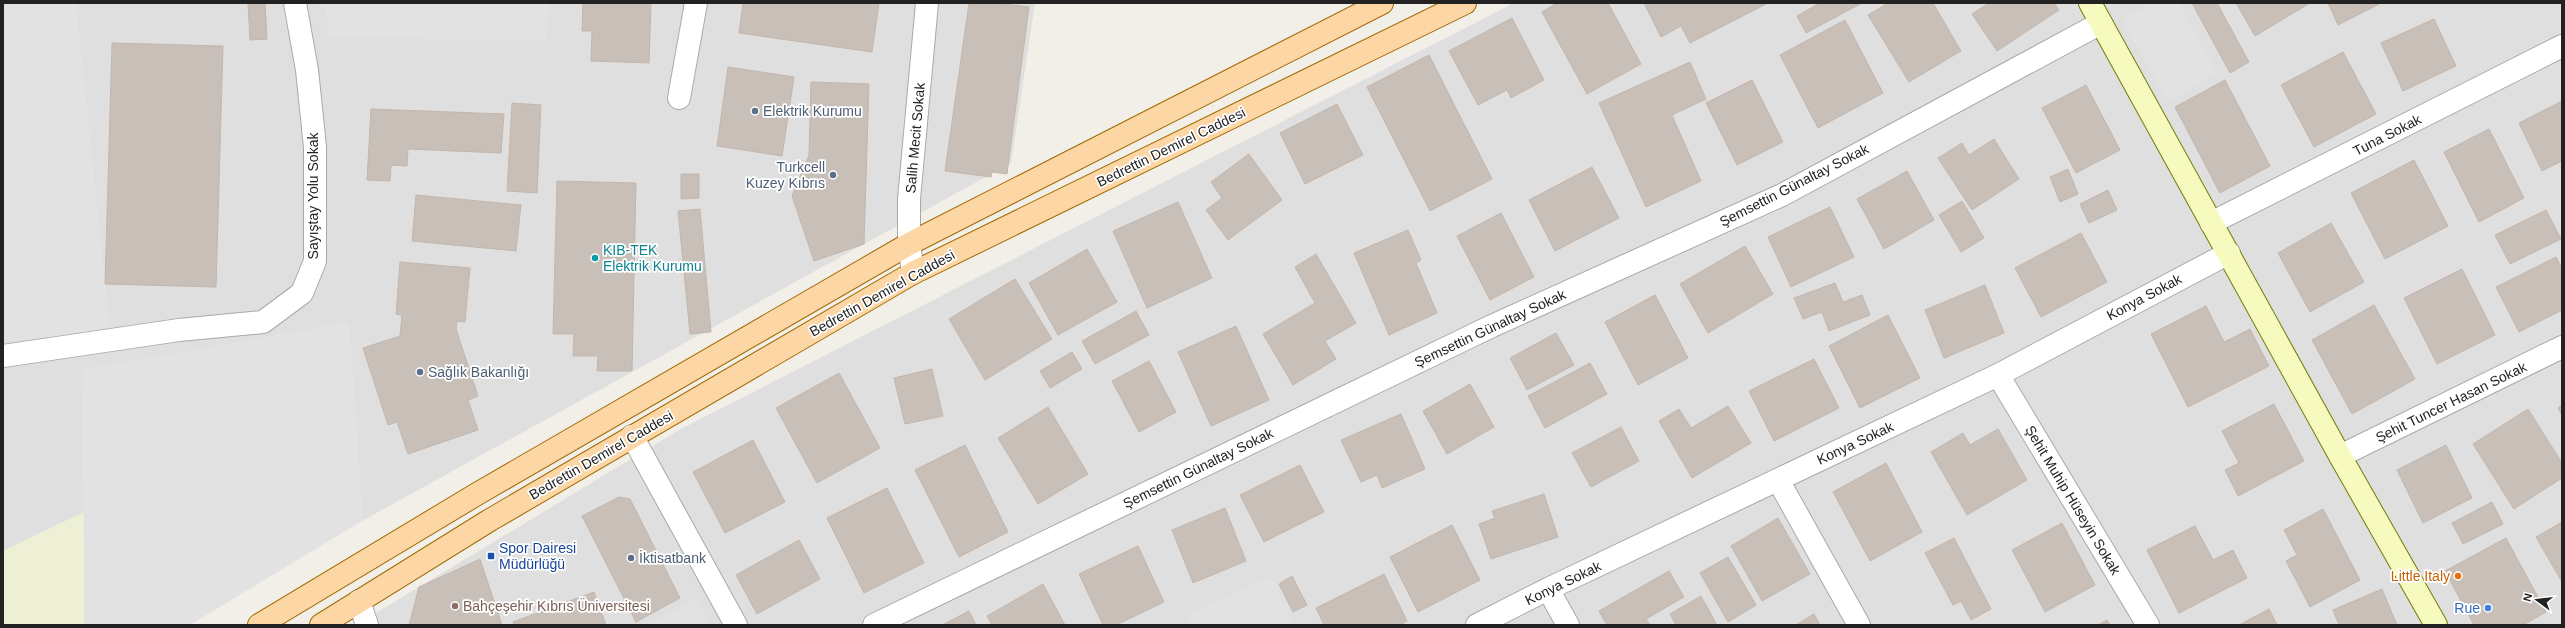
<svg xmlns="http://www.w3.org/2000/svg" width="2565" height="628" viewBox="0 0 2565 628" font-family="Arial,sans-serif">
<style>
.residential{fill:#e0dfdf}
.farmland{fill:#eef0d5}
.parking{fill:#e2e2e2}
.building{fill:#c7bfb8;stroke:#c4b6ab}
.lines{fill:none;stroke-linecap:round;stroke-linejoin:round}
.street-casing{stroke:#a9a9a9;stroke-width:24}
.secondary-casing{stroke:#707d05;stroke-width:24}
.primary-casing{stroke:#a06b00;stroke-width:24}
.street{stroke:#fff;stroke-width:22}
.secondary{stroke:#f7fabf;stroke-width:22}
.primary{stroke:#fcd6a4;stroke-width:22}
.service-dot{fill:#5c6f8a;stroke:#fff;stroke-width:1.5}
.culture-dot{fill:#0f9aa8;stroke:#fff;stroke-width:1.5}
.transit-dot{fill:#1a4fb4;stroke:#fff;stroke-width:1.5}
.food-dot{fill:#e8710a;stroke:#fff;stroke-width:1.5}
.education-dot{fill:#8d6e63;stroke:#fff;stroke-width:1.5}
.shop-dot{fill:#3f7fe0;stroke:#fff;stroke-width:1.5}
.labels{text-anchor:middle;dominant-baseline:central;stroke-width:3.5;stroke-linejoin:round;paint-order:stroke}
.service-label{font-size:14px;fill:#4e5e75;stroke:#fff;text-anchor:start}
.street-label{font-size:14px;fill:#222;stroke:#fff}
.culture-label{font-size:14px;fill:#0d838f;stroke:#fff;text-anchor:start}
.transit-label{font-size:14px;fill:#164399;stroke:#fff;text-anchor:start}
.food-label{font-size:14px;fill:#c56008;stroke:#fff;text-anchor:end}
.education-label{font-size:14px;fill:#785e54;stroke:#fff;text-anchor:start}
.shop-label{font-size:14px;fill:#366cbe;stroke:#fff;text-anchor:end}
</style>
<rect width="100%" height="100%" fill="#f2efe9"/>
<!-- residential -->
<g class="residential">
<path d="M 3,3 L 1035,3 L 1011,163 L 362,521 L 349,323 L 83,370 L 84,512 L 3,551 Z"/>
<path d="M 1514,3 L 2562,3 L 2562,625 L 356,625 L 679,430 Z"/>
</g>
<!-- farmland -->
<path class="farmland" d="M 84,512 L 84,625 L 3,625 L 3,551 Z"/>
<!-- parking -->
<g class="parking">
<path d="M 3,3 L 76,3 L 110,331 L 3,342 Z"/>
<path d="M 325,3 L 549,3 L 546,41 L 329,37 Z"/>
<path d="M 2152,3 L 2178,3 L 2217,73 L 2168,102 L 2122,20 Z"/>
<path d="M 349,323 L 362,521 L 190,625 L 84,625 L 83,370 Z"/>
<path d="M 1271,576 L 1293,625 L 1193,625 L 1188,615 Z"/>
<path d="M 696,599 L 710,625 L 647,625 Z"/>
</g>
<!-- building -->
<g class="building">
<path d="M 248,3 L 265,3 L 267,39 L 250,40 Z"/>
<path d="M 583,3 L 651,3 L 649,63 L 591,61 L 592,31 L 582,31 Z"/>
<path d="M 743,3 L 879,3 L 872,52 L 739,33 Z"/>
<path d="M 969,3 L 997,3 L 1029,7 L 1007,174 L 992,172 L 991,177 L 945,171 Z"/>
<path d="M 1557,3 L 1608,3 L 1641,64 L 1587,94 L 1542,12 Z"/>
<path d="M 1644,3 L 1768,3 L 1690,43 L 1681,26 L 1661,37 Z"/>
<path d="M 1820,3 L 1862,3 L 1806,33 L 1797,16 Z"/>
<path d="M 1888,3 L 1933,3 L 1961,51 L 1909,82 L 1868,15 Z"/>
<path d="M 1989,3 L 2054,3 L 2059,10 L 1997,51 L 1972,14 Z"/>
<path d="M 2192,3 L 2217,3 L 2249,62 L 2230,73 Z"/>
<path d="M 2236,3 L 2310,3 L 2255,36 Z"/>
<path d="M 2328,3 L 2381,3 L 2338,25 Z"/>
<path d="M 1512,18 L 1544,80 L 1511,98 L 1507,90 L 1478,105 L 1449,51 Z"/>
<path d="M 2434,19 L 2456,66 L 2403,91 L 2381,43 Z"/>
<path d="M 1845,20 L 1883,93 L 1818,128 L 1780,55 Z"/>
<path d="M 112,43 L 223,46 L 216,287 L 105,284 Z"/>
<path d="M 2343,52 L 2376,114 L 2314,147 L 2281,85 Z"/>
<path d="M 1429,55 L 1492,179 L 1430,211 L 1367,87 Z"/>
<path d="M 1690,62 L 1706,99 L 1672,115 L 1701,181 L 1646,207 L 1599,103 Z"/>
<path d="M 728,67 L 794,77 L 782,156 L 717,146 Z"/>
<path d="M 1752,80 L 1783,142 L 1737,165 L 1706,103 Z"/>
<path d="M 2225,80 L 2270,166 L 2220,193 L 2175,107 Z"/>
<path d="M 811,82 L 869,84 L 864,244 L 814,261 L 792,196 L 809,155 Z"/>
<path d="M 2086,85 L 2120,150 L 2076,173 L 2042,108 Z"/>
<path d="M 2562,101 L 2562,161 L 2542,171 L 2519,123 Z"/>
<path d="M 512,103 L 541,105 L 537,193 L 507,191 Z"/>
<path d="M 1337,104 L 1363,155 L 1305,184 L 1280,133 Z"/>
<path d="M 371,109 L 504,114 L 501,153 L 408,149 L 407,166 L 391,165 L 390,181 L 367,180 Z"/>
<path d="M 2489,129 L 2524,198 L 2479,222 L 2444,152 Z"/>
<path d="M 1994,139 L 2019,179 L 1972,210 L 1938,158 L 1962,143 L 1969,155 Z"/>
<path d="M 1249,154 L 1282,200 L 1228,240 L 1206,210 L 1222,198 L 1211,182 Z"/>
<path d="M 2414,160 L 2448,226 L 2385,259 L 2351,193 Z"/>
<path d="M 1592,167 L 1619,218 L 1555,251 L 1529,200 Z"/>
<path d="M 2068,169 L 2078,194 L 2060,202 L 2050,177 Z"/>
<path d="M 1907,171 L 1934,220 L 1884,249 L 1857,199 Z"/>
<path d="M 681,174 L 699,174 L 699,198 L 681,199 Z"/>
<path d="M 557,181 L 636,183 L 632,371 L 597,371 L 598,356 L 573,356 L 574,334 L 553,334 Z"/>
<path d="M 2108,190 L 2117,210 L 2089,223 L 2080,204 Z"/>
<path d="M 416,195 L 521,205 L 516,251 L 412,241 Z"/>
<path d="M 1962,201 L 1984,238 L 1961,252 L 1939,215 Z"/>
<path d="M 1178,202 L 1212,278 L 1147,308 L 1113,231 Z"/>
<path d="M 1830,207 L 1854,257 L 1791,287 L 1768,237 Z"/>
<path d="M 700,209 L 711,332 L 690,334 L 678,211 Z"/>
<path d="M 2546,210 L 2561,239 L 2510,264 L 2495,235 Z"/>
<path d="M 1501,213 L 1534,277 L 1490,300 L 1457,236 Z"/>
<path d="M 2331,223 L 2364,282 L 2310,312 L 2278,253 Z"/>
<path d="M 1408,230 L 1421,260 L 1416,263 L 1437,313 L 1389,335 L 1354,253 Z"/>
<path d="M 2081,233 L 2107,282 L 2041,317 L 2015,268 Z"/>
<path d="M 1745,246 L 1773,294 L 1708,333 L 1680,284 Z"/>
<path d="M 1087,249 L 1117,302 L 1058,335 L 1029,283 Z"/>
<path d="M 1316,254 L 1356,323 L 1325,341 L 1336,359 L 1293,385 L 1263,334 L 1315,303 L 1295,267 Z"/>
<path d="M 2556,257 L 2562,269 L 2562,310 L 2519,332 L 2496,287 Z"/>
<path d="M 400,262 L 470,268 L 465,322 L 457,321 L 456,329 L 478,396 L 468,400 L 478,430 L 408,454 L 397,422 L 388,425 L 363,348 L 400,336 L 402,315 L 396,314 Z"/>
<path d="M 2462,269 L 2495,335 L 2437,364 L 2404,298 Z"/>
<path d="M 1015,279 L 1052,339 L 985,380 L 949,319 Z"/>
<path d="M 1835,283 L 1843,302 L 1862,295 L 1870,315 L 1829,331 L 1822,312 L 1803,319 L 1794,298 Z"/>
<path d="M 1985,285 L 2004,333 L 1944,358 L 1925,310 Z"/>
<path d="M 1655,295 L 1688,358 L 1638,385 L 1605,322 Z"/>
<path d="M 2374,305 L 2415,379 L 2352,414 L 2312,340 Z"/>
<path d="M 2206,306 L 2224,342 L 2250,329 L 2269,366 L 2188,407 L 2151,334 Z"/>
<path d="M 1136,311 L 1149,335 L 1095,364 L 1082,341 Z"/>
<path d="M 1888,315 L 1920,378 L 1860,408 L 1829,346 Z"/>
<path d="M 1236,326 L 1269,400 L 1211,426 L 1178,352 Z"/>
<path d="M 1556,333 L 1574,365 L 1527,390 L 1510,358 Z"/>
<path d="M 1072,352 L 1082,369 L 1050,388 L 1040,371 Z"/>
<path d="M 1814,359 L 1839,408 L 1774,441 L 1749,391 Z"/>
<path d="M 1149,361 L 1176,412 L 1139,432 L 1112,381 Z"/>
<path d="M 1590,363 L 1607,394 L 1545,428 L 1528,396 Z"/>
<path d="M 932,369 L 943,416 L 905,424 L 894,378 Z"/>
<path d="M 839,373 L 880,448 L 817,483 L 776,408 Z"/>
<path d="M 1470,384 L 1494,427 L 1447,454 L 1423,411 Z"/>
<path d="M 2274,404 L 2304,461 L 2238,496 L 2225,470 L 2239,463 L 2222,431 Z"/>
<path d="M 2562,405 L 2562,415 L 2558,408 Z"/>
<path d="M 1728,406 L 1751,443 L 1692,478 L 1659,421 L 1679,409 L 1691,428 Z"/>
<path d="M 1048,407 L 1088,474 L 1038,504 L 998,438 Z"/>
<path d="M 2528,409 L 2562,463 L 2562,478 L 2514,509 L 2473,444 Z"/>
<path d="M 1401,414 L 1425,469 L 1382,488 L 1377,475 L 1361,482 L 1341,440 Z"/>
<path d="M 1621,427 L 1639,461 L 1591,487 L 1572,453 Z"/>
<path d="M 1998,429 L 2027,480 L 1967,515 L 1931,452 L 1963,433 L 1970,445 Z"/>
<path d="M 753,440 L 785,502 L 725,533 L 693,472 Z"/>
<path d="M 965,445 L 1008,532 L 959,557 L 915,470 Z"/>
<path d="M 2446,445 L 2472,498 L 2423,523 L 2397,470 Z"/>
<path d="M 1886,463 L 1922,532 L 1870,561 L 1833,492 Z"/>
<path d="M 1300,465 L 1324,512 L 1264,542 L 1240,495 Z"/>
<path d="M 887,488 L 924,563 L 864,593 L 827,518 Z"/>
<path d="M 1544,494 L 1558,537 L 1491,559 L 1479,524 L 1495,518 L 1492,511 Z"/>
<path d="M 619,497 L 630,499 L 680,598 L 636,622 L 582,516 Z"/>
<path d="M 2492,502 L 2503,524 L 2463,544 L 2452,523 Z"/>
<path d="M 1225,508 L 1246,561 L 1193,583 L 1172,530 Z"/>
<path d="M 2323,509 L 2360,580 L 2310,607 L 2286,561 L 2297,555 L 2284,530 Z"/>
<path d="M 1778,518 L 1810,574 L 1762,601 L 1731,546 Z"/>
<path d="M 2562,522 L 2562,582 L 2536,537 Z"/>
<path d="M 2062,523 L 2095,585 L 2045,612 L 2012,550 Z"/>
<path d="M 1452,525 L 1480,580 L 1418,612 L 1390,557 Z"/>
<path d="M 2195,526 L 2213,560 L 2233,550 L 2247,578 L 2179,613 L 2147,550 Z"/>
<path d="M 1954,538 L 1991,609 L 1971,620 L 1961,601 L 1953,605 L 1925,553 Z"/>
<path d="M 2506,538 L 2546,612 L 2523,625 L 2474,625 L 2445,571 Z"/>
<path d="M 799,540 L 820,579 L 757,614 L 736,575 Z"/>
<path d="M 1138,546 L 1164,602 L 1116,625 L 1103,625 L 1079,574 Z"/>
<path d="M 1728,557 L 1756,605 L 1728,622 L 1700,573 Z"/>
<path d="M 480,559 L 502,625 L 409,625 L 419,587 Z"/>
<path d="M 1669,571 L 1684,597 L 1646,619 L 1650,625 L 1607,625 L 1599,611 Z"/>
<path d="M 1384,574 L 1407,621 L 1399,625 L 1324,625 L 1316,608 Z"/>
<path d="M 1292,576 L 1307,605 L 1293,612 L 1279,584 Z"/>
<path d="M 1043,584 L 1065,625 L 992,625 L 987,616 Z"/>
<path d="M 2382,589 L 2397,625 L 2339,625 L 2333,610 Z"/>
<path d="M 594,592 L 606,625 L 514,625 L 513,622 Z"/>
<path d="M 1701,596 L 1717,625 L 1676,625 L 1670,614 Z"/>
<path d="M 2269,609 L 2277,625 L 2239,625 Z"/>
<path d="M 969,611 L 976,625 L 942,625 Z"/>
<path d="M 1814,614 L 1820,625 L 1796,625 Z"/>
<path d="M 2107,620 L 2110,625 L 2098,625 Z"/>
</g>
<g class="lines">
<!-- street casing -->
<g class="street-casing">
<g id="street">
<path d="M 679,98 L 696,3"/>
<path d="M 2211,223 L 2562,46"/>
<path d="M 913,273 L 909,244 L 909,199 L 927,3"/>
<path d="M 3,356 L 179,330 L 263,322 L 302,293 L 315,261 L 315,147 L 307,70 L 295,3"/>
<path d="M 1998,375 L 2148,625"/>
<path d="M 632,436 L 736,625"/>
<path d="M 2340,456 L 2562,347"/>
<path d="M 1778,480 L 1859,625"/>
<path d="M 1548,589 L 1568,625"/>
<path d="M 359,601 L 367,625"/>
<path d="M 874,625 L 1492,326 L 1782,195 L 2101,23"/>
<path d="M 1477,625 L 1548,589 L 1998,375 L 2229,253"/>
</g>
</g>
<!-- secondary casing -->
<g class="secondary-casing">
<path id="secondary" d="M 2090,3 L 2340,456 L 2436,625"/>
</g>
<!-- primary casing -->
<g class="primary-casing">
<g id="primary">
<path d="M 259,625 L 477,494 L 909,244 L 1382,3"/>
<path d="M 321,625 L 490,520 L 913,273 L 1465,3"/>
</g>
</g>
<!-- street -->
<use href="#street" class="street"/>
<!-- secondary -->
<use href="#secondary" class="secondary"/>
<!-- primary -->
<use href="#primary" class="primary"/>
</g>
<!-- markers -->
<g class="service-dot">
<circle cx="755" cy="111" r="4"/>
<circle cx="833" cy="175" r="4"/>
<circle cx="420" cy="372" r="4"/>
<circle cx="631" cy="558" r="4"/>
</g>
<circle class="culture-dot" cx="595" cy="258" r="4"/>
<rect class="transit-dot" x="487" y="552" width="8" height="8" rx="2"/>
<circle class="food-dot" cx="2458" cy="576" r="4"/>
<circle class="education-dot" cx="455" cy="606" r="4"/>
<circle class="shop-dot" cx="2488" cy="608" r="4"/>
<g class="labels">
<!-- service labels -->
<g class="service-label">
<text x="763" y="111">Elektrik Kurumu</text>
<text x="825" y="167" text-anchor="end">Turkcell<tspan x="825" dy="16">Kuzey Kıbrıs</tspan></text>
<text x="428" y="372">Sağlık Bakanlığı</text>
<text x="639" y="558">İktisatbank</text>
</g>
<!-- street labels -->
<g class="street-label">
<text transform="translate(2387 135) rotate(-27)">Tuna Sokak</text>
<text transform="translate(915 138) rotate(-85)">Salih Mecit Sokak</text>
<text transform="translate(1171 147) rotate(-26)">Bedrettin Demirel Caddesi</text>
<text transform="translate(1794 185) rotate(-27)">Şemsettin Günaltay Sokak</text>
<text transform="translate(313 196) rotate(-90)">Sayıştay Yolu Sokak</text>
<text transform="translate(882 293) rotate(-29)">Bedrettin Demirel Caddesi</text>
<text transform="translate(2144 297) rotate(-28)">Konya Sokak</text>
<text transform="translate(1490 328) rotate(-25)">Şemsettin Günaltay Sokak</text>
<text transform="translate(2451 402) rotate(-26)">Şehit Tuncer Hasan Sokak</text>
<text transform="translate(1855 443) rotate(-25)">Konya Sokak</text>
<text transform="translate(601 455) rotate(-30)">Bedrettin Demirel Caddesi</text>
<text transform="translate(1198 468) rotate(-26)">Şemsettin Günaltay Sokak</text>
<text transform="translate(2073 500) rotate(59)">Şehit Muhip Hüseyin Sokak</text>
<text transform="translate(1563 583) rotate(-26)">Konya Sokak</text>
</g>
<!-- culture labels -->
<g class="culture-label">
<text x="603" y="250">KIB-TEK<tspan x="603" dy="16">Elektrik Kurumu</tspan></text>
</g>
<!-- transit labels -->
<g class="transit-label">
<text x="499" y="548">Spor Dairesi<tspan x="499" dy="16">Müdürlüğü</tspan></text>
</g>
<!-- food labels -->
<g class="food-label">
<text x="2450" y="576">Little Italy</text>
</g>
<!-- education labels -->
<g class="education-label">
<text x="463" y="606">Bahçeşehir Kıbrıs Üniversitesi</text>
</g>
<!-- shop labels -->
<g class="shop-label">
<text x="2480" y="608">Rue</text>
</g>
</g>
<!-- border -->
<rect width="2565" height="628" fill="none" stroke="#222222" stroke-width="8"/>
<!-- north arrow -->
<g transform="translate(2537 600) rotate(285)" stroke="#ffffff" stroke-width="3" paint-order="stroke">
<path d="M0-3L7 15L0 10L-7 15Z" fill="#222222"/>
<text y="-6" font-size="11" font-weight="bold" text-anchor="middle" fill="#222222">N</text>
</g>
</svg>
